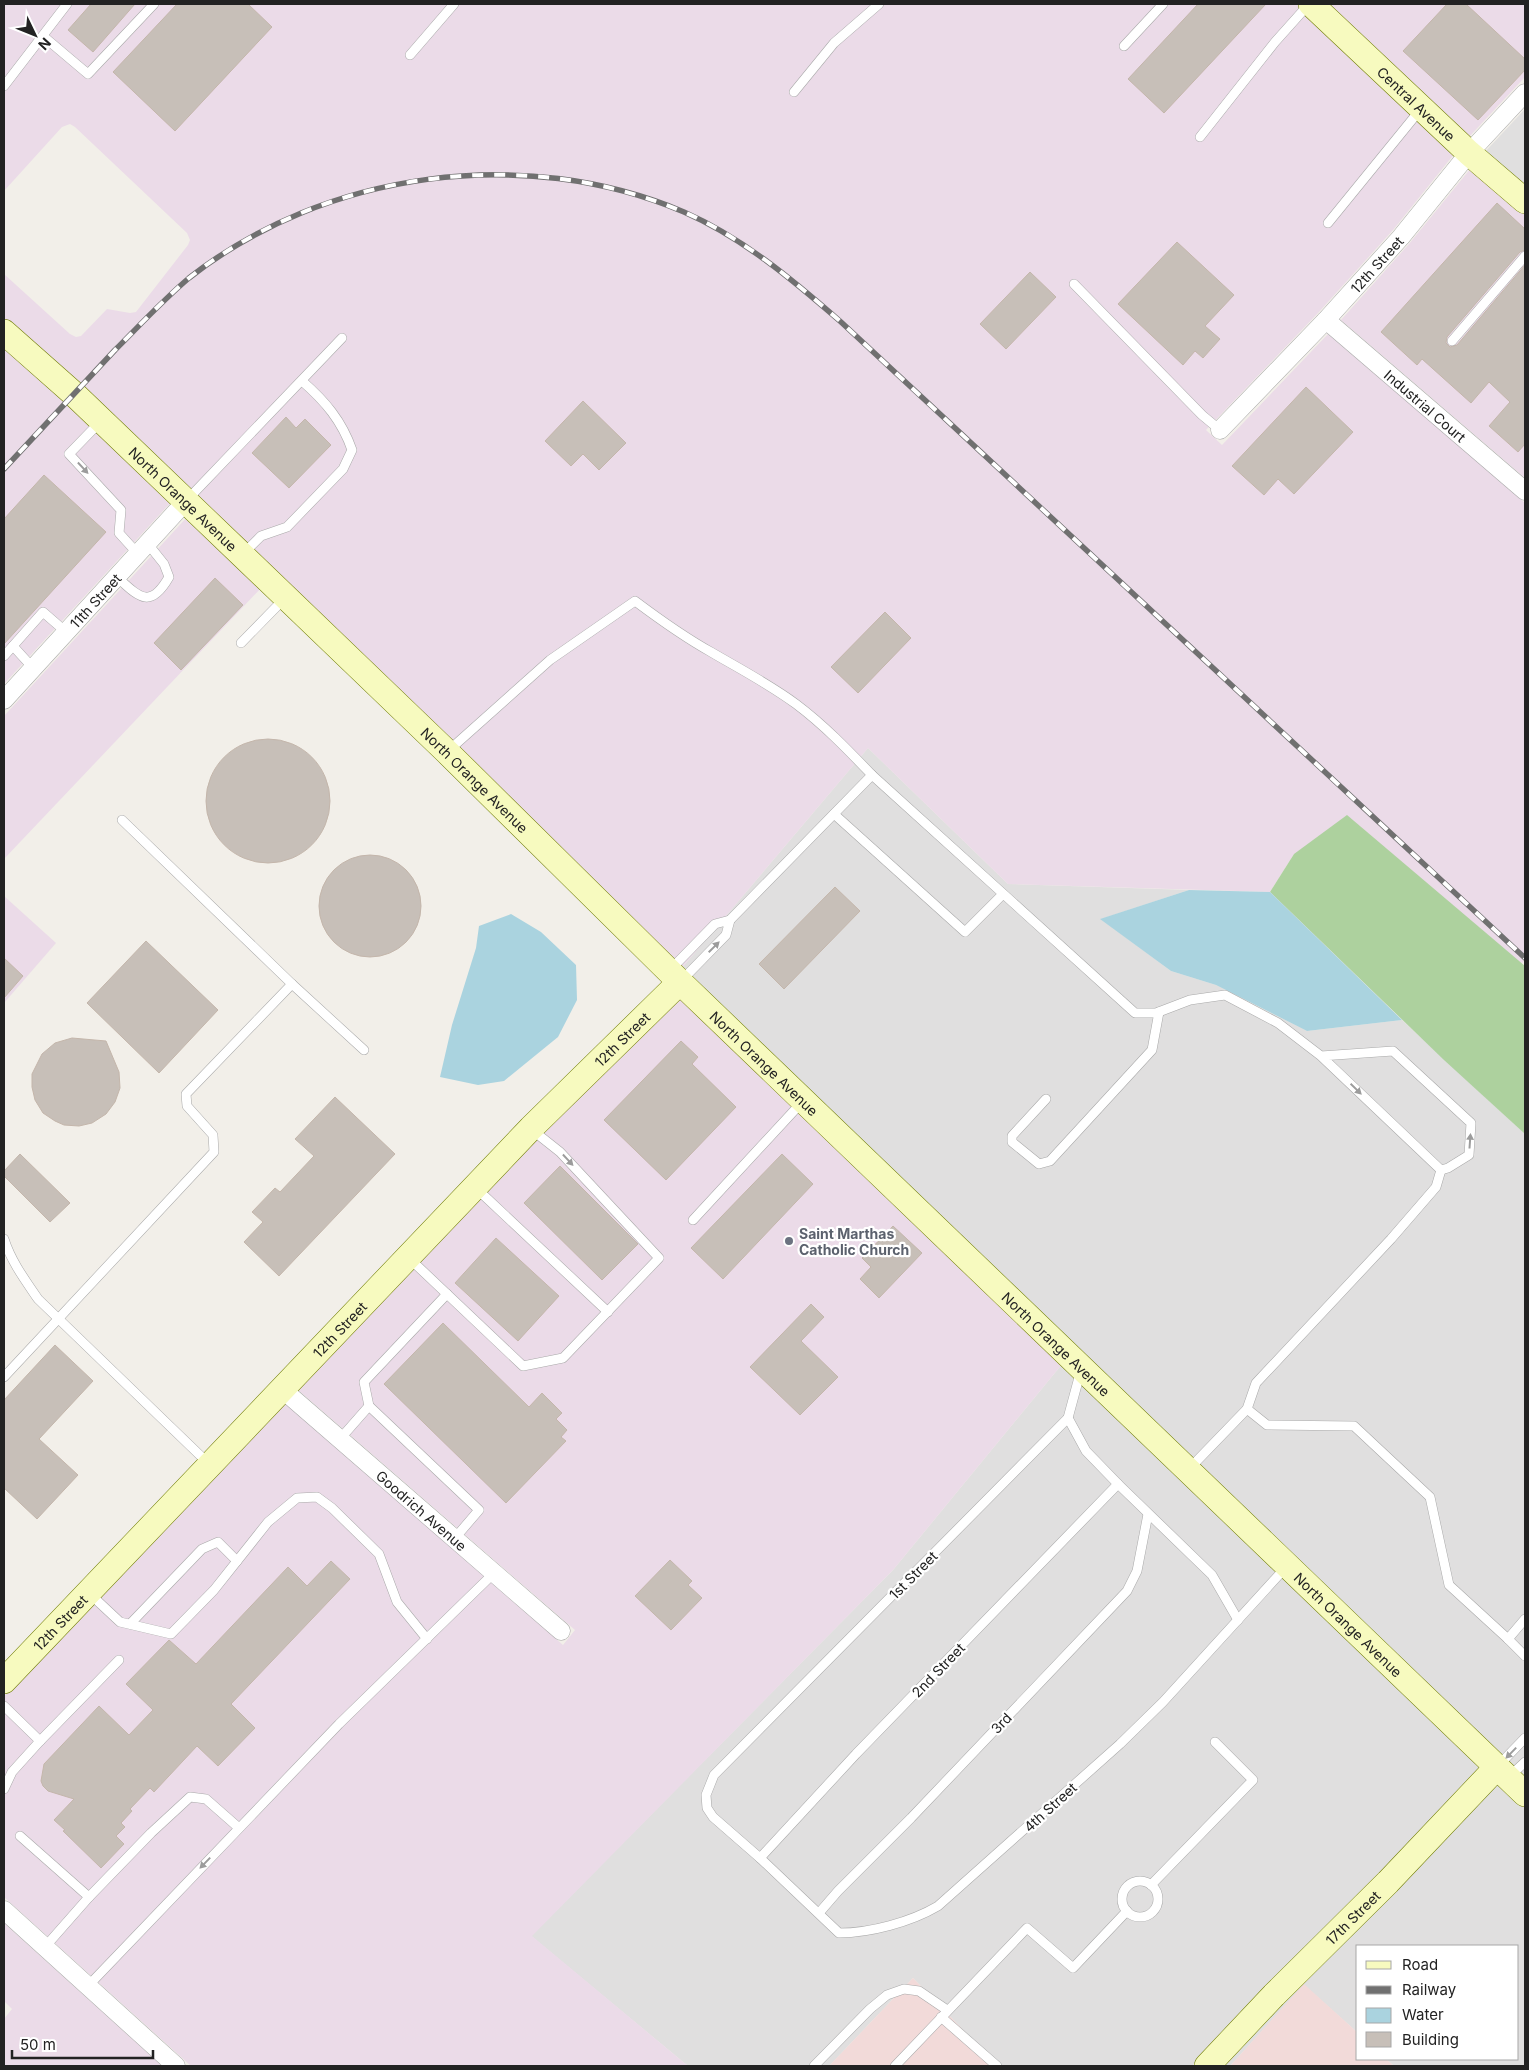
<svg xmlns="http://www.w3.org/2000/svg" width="1529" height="2070" viewBox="0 0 1529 2070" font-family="Inter,sans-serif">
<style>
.residential{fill:#e0dfdf}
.commercial{fill:#f2dad9}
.industrial{fill:#ebdbe8}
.forest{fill:#add19e}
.water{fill:#aad3df}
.building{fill:#c7bfb8;stroke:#c4b6ab}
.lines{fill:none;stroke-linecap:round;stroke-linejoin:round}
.lane-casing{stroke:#a9a9a9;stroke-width:10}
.street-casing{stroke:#a9a9a9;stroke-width:19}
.secondary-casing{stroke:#707d05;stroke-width:26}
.lane{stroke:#fff;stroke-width:9}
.street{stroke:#fff;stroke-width:18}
.secondary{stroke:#f7fabf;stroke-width:25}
.rail-casing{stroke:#707070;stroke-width:5.5}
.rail{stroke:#fff;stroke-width:4;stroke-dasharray:11;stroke-linecap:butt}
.oneway{fill:#9c9c9c}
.worship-dot{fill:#6b7280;stroke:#fff;stroke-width:2}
.labels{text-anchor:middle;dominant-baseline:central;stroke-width:4.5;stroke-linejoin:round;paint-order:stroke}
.street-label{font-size:14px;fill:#222;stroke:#fff}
.worship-label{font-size:14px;font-weight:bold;fill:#5b616d;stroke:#fff;text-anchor:start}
</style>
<rect width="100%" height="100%" fill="#f2efe9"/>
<!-- residential -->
<g class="residential">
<path d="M 1525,109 L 1525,189 L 1484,153 Z"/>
<path d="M 868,748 L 1008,884 L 1189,890 L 1101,919 L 1171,971 L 1216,985 L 1307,1031 L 1402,1020 L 1525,1134 L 1525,1781 L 681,969 Z"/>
<path d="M 1063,1363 L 1483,1767 L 1380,1874 L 1266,1988 L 1192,2066 L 998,2066 L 913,1978 L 829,2066 L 688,2066 L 531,1936 L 893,1570 Z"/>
<path d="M 1498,1782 L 1525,1808 L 1525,2066 L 1394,2066 L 1386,2059 L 1518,2059 L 1518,1946 L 1358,1946 L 1358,2033 L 1304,1985 L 1230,2066 L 1222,2066 Z"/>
</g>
<!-- commercial -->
<g class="commercial">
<path d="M 913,1978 L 998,2066 L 829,2066 Z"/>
<path d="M 1304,1984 L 1358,2033 L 1358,2059 L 1386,2059 L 1394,2066 L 1230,2066 Z"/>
</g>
<!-- industrial -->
<g class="industrial">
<path d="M 4,4 L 1297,4 L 1455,153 L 1393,230 L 1318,313 L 1206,430 L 1222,445 L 1328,334 L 1525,503 L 1525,960 L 1522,963 L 1294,854 L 1270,892 L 1008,884 L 868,748 L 681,969 L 80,386 L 4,319 L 4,274 L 70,334 L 76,337 L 81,336 L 107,309 L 130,313 L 136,312 L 188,245 L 190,240 L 187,233 L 75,127 L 70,124 L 62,127 L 4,191 Z"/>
<path d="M 1325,4 L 1525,4 L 1525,77 L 1468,138 Z"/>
<path d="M 1471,168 L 1525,215 L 1525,478 L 1341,320 L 1409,244 Z"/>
<path d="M 4,345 L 172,501 L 4,684 Z"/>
<path d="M 188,516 L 262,587 L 4,859 L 4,716 Z"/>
<path d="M 4,896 L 56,943 L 4,1003 Z"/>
<path d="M 681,996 L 1063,1363 L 893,1570 L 532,1936 L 688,2066 L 191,2066 L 4,1897 L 4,1696 L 284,1403 L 563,1645 L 575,1630 L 297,1389 L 539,1136 Z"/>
<path d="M 4,1923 L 162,2066 L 4,2066 L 4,2019 L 12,2009 L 4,2001 Z"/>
</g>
<!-- forest -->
<path class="forest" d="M 1347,815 L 1525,966 L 1525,1134 L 1444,1060 L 1270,892 L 1294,854 Z"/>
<!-- water -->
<g class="water">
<path d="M 1189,890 L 1270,892 L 1402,1020 L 1307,1031 L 1216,985 L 1171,971 L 1100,919 Z"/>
<path d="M 511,914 L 541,932 L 576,965 L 577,1000 L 558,1037 L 504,1081 L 478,1085 L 440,1077 L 452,1025 L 476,948 L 479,926 Z"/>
</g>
<!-- building -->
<g class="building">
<path d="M 91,4 L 135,4 L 93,52 L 68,30 Z"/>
<path d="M 177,4 L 248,4 L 272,27 L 175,131 L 113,72 Z"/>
<path d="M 1198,4 L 1266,4 L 1164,113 L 1128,79 Z"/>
<path d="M 1447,4 L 1466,4 L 1525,59 L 1525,70 L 1478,120 L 1403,51 Z"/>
<path d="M 1497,203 L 1525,229 L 1525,250 L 1520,252 L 1447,337 L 1446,343 L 1450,347 L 1457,345 L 1525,265 L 1525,444 L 1518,452 L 1489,426 L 1510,402 L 1489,382 L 1471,403 L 1422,359 L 1417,365 L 1381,332 Z"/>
<path d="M 1177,242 L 1234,295 L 1205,326 L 1220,339 L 1203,358 L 1195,351 L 1183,365 L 1118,304 Z"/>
<path d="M 1030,272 L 1056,297 L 1006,349 L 980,324 Z"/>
<path d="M 1306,387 L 1353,432 L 1294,494 L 1278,479 L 1264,495 L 1232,466 Z"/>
<path d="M 583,401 L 626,443 L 599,470 L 583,454 L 571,466 L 545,441 Z"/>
<path d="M 286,417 L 296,428 L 305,419 L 331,445 L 289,488 L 252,453 Z"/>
<path d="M 44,475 L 106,532 L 4,644 L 4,519 Z"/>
<path d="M 215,578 L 243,605 L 181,670 L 154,643 Z"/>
<path d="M 885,612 L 911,638 L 858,693 L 831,667 Z"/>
<circle cx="268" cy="801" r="62"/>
<circle cx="370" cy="906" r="51"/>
<path d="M 835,887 L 860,911 L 784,989 L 759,964 Z"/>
<path d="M 146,941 L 218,1010 L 159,1073 L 87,1003 Z"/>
<path d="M 4,958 L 23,976 L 4,998 Z"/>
<path d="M 72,1038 L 106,1041 L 119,1072 L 120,1088 L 115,1102 L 106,1114 L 92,1123 L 79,1126 L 64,1125 L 55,1121 L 43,1113 L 35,1100 L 32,1087 L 32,1074 L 42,1054 L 55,1043 Z"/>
<path d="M 681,1041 L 698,1057 L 692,1064 L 736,1107 L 666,1180 L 604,1120 Z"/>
<path d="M 335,1097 L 395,1154 L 279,1276 L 244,1242 L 263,1222 L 252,1212 L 275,1188 L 280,1192 L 314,1156 L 295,1139 Z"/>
<path d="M 20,1154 L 70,1203 L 50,1222 L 4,1176 L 4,1171 Z"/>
<path d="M 782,1154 L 813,1184 L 723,1279 L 691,1248 Z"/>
<path d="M 560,1166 L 638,1244 L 602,1280 L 524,1203 Z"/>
<path d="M 893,1226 L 922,1253 L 879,1298 L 860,1279 L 871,1267 L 862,1258 Z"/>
<path d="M 496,1238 L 559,1296 L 518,1341 L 455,1283 Z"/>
<path d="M 811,1304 L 824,1317 L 801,1341 L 838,1377 L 800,1415 L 750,1367 Z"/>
<path d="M 443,1323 L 529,1407 L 542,1393 L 562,1413 L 556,1419 L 567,1430 L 561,1437 L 566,1441 L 506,1503 L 384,1384 Z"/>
<path d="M 55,1345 L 93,1381 L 39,1439 L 78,1475 L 37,1519 L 4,1488 L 4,1400 Z"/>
<path d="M 670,1560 L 692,1581 L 688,1585 L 702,1598 L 671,1630 L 635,1596 Z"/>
<path d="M 331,1561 L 350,1579 L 231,1704 L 255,1728 L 218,1766 L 197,1746 L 154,1792 L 150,1788 L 130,1809 L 132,1811 L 121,1823 L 125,1827 L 116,1836 L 124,1844 L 101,1868 L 63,1831 L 65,1830 L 54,1820 L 74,1799 L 48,1791 L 43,1786 L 41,1781 L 44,1764 L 99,1706 L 129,1735 L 153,1710 L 126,1684 L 169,1640 L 196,1664 L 288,1567 L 307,1586 Z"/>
</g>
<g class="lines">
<!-- lane casing -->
<g class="lane-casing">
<g id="lane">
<path d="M 43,36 L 88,74 L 154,4"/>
<path d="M 1124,46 L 1163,4"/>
<path d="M 410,55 L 454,4"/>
<path d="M 4,86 L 67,4"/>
<path d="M 794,92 L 834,43 L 879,4"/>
<path d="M 1200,137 L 1275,42 L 1309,4"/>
<path d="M 1328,223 L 1420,110"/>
<path d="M 1074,284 L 1202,415 L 1220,430"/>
<path d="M 1452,341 L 1525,256"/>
<path d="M 100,422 L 69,454 L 121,510 L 119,533 L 138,554"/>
<path d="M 187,500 L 342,338"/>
<path d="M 242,555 L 261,536 L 287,527 L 343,469 L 352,450 C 342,421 325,401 302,381"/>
<path d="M 117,577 C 139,597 150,610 169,577 L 164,564 L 148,544"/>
<path d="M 241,643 L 284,599"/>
<path d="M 13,646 L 33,668"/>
<path d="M 4,656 L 43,612 L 66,632"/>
<path d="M 447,752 L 550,660 L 635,601 C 659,619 684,637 711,652 C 740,669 769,684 796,704 C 824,725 848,750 872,775"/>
<path d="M 834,814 L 965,932 L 1003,894"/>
<path d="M 122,820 L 292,984 L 364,1050"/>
<path d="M 730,920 L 872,775 L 1135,1013 L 1156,1013 L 1190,1000 L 1225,995 L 1278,1023 L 1321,1056 L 1441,1170 L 1448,1168 L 1469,1155 L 1471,1123 L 1393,1051 L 1321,1056"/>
<path d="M 670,970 L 715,924 L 730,920 L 726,935 L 682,980"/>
<path d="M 1046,1099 L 1012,1136 L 1012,1142 L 1039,1164 L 1050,1161 L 1152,1050 L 1159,1012"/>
<path d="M 477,1189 L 608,1312"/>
<path d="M 693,1220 L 803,1101"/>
<path d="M 4,1239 C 11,1261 25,1280 38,1299 L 209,1464"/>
<path d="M 410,1259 L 523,1366 L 563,1358 L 659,1258 L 560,1152 L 531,1129"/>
<path d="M 447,1294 L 364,1382 L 369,1406 L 479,1510 L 455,1538"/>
<path d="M 1081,1370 L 1068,1418 L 714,1775 L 706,1795 L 707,1808 L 713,1817 L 760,1858 L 839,1933 C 870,1933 911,1922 938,1906 L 1120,1744 L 1163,1702 L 1287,1566"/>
<path d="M 4,1377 L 214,1152 L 213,1135 L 187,1106 L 186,1094 L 292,984"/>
<path d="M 1247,1409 L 1267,1425 L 1354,1426 L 1430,1497 L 1449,1585 L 1508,1639 L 1525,1619"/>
<path d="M 1068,1418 L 1086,1451 L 1118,1484 L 1212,1575 L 1238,1620"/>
<path d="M 340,1439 L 369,1406"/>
<path d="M 1189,1469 L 1247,1409 L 1256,1383 L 1391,1239 L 1436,1187 L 1441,1170"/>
<path d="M 90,1594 L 120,1622 L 171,1634 L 214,1590 L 268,1522 L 297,1498 L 317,1497 L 332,1508 L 379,1554 L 397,1602 L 427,1639"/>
<path d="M 131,1623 L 202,1549 L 218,1542 L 237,1561"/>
<path d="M 1508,1639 L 1525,1656"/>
<path d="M 4,1706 L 40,1741"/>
<path d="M 1497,1767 L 1525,1738"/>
<path d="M 1510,1776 L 1525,1762"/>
<path d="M 4,1789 L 12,1772 L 40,1741 L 119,1660"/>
<path d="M 20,1836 L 89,1897 L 45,1947"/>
<path d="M 760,1858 L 856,1754 L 1118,1484"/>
<circle cx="1140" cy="1899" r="18"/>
<path d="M 1151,1885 L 1253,1780 L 1215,1742"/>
<path d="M 89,1897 L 151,1833 L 190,1797 L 206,1799 L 239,1828"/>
<path d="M 819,1913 L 838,1891 L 911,1818 L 1127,1591 L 1137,1571 L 1148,1514"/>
<path d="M 88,1986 L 339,1724 L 494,1573"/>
<path d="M 941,2017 L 997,2066"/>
<path d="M 814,2066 L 870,2009 L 887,1995 L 904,1989 L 919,1991 L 947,2010"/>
<path d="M 895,2066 L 1027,1928 L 1073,1968 L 1127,1911"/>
</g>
</g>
<!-- street casing -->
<g class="street-casing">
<g id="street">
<path id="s1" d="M 1326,320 L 1525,491"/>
<path id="s2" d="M 1220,430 L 1326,320 L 1401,237 L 1469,153 L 1525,93"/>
<path id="s3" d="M 4,700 L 186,501"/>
<path id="s4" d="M 282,1389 L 561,1631"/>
<path d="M 4,1910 L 176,2066"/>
</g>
</g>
<!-- secondary casing -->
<g class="secondary-casing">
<g id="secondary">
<path id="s5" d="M 1311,4 L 1469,153 L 1525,201"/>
<path id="s6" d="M 4,332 L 74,394 L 242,555 L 447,752 L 680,982 L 1525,1794"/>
<path id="s7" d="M 4,1681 L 531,1128 L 680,982"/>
<path id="s8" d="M 1207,2066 L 1274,1995 L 1388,1882 L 1497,1767"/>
</g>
</g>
<!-- lane -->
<use href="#lane" class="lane"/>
<!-- street -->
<use href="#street" class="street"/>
<!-- secondary -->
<use href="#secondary" class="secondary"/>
<!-- rail casing -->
<g class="rail-casing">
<path id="rail" d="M 4,469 C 41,429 78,390 115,350 C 139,326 163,300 189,278 C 325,171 524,144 684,212 C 743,238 793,280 841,322 L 1525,958"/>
</g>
<!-- rail -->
<use href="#rail" class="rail"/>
</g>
<!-- one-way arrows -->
<defs><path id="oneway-solid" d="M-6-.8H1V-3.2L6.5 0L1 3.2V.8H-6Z" transform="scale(1.25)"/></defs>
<g class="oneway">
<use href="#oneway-solid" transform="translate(83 468) rotate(47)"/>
<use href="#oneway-solid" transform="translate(714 947) rotate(-45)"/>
<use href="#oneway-solid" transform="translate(1356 1089) rotate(44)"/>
<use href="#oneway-solid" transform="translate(1470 1141) rotate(-86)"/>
<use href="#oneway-solid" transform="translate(568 1160) rotate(47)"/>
<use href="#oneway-solid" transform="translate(1511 1753) rotate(134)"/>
<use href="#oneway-solid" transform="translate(205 1863) rotate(134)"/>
</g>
<!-- markers -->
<circle class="worship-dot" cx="789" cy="1241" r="5"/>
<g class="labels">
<!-- street labels -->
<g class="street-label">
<text stroke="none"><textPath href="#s5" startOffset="145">Central Avenue</textPath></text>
<text stroke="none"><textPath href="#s2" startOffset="228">12th Street</textPath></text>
<text stroke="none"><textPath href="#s1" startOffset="131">Industrial Court</textPath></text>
<text stroke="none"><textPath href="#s6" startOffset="245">North Orange Avenue</textPath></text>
<text stroke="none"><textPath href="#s3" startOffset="135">11th Street</textPath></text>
<text stroke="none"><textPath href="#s6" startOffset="650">North Orange Avenue</textPath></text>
<text stroke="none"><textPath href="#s7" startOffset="891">12th Street</textPath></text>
<text stroke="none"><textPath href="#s6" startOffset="1055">North Orange Avenue</textPath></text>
<text stroke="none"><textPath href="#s7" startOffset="486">12th Street</textPath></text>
<text stroke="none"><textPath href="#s6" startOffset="1460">North Orange Avenue</textPath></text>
<text stroke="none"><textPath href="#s4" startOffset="185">Goodrich Avenue</textPath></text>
<text transform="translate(913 1575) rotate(-45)">1st Street</text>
<text stroke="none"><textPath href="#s7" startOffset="81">12th Street</textPath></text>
<text stroke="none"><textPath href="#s6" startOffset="1865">North Orange Avenue</textPath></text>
<text transform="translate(938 1670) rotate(-46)">2nd Street</text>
<text transform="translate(1001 1723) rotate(-46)">3rd</text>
<text transform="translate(1050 1807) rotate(-42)">4th Street</text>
<text stroke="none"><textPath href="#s8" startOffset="208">17th Street</textPath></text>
</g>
<!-- worship labels -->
<g class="worship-label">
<text x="799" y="1233">Saint Marthas<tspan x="799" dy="16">Catholic Church</tspan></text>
</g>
</g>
<!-- border -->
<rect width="1529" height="2070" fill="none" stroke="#222222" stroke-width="10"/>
<!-- legend -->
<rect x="1356" y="1945" width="162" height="115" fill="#ffffff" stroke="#a7a7a7"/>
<rect x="1366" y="1961" width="25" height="8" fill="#f7fabf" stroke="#a7a7a7"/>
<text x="1402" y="1970" font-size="15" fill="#222222">Road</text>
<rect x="1366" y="1986" width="25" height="8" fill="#707070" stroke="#a7a7a7"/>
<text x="1402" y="1995" font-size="15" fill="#222222">Railway</text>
<rect x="1366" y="2008" width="25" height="15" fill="#aad3df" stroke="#a7a7a7"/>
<text x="1402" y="2020" font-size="15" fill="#222222">Water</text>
<rect x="1366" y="2032" width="25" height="15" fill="#c7bfb8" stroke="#a7a7a7"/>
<text x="1402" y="2045" font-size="15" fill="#222222">Building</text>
<!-- north arrow -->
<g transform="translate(35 35) rotate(133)" stroke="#ffffff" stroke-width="4" paint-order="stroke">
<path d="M0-4L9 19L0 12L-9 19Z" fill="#222222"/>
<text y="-8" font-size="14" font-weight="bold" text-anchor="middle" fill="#222222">N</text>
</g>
<!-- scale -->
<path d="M12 2050v8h141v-8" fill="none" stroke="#222222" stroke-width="2.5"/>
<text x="20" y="2050" font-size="15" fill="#222222" stroke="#ffffff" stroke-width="4" paint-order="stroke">50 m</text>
</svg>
